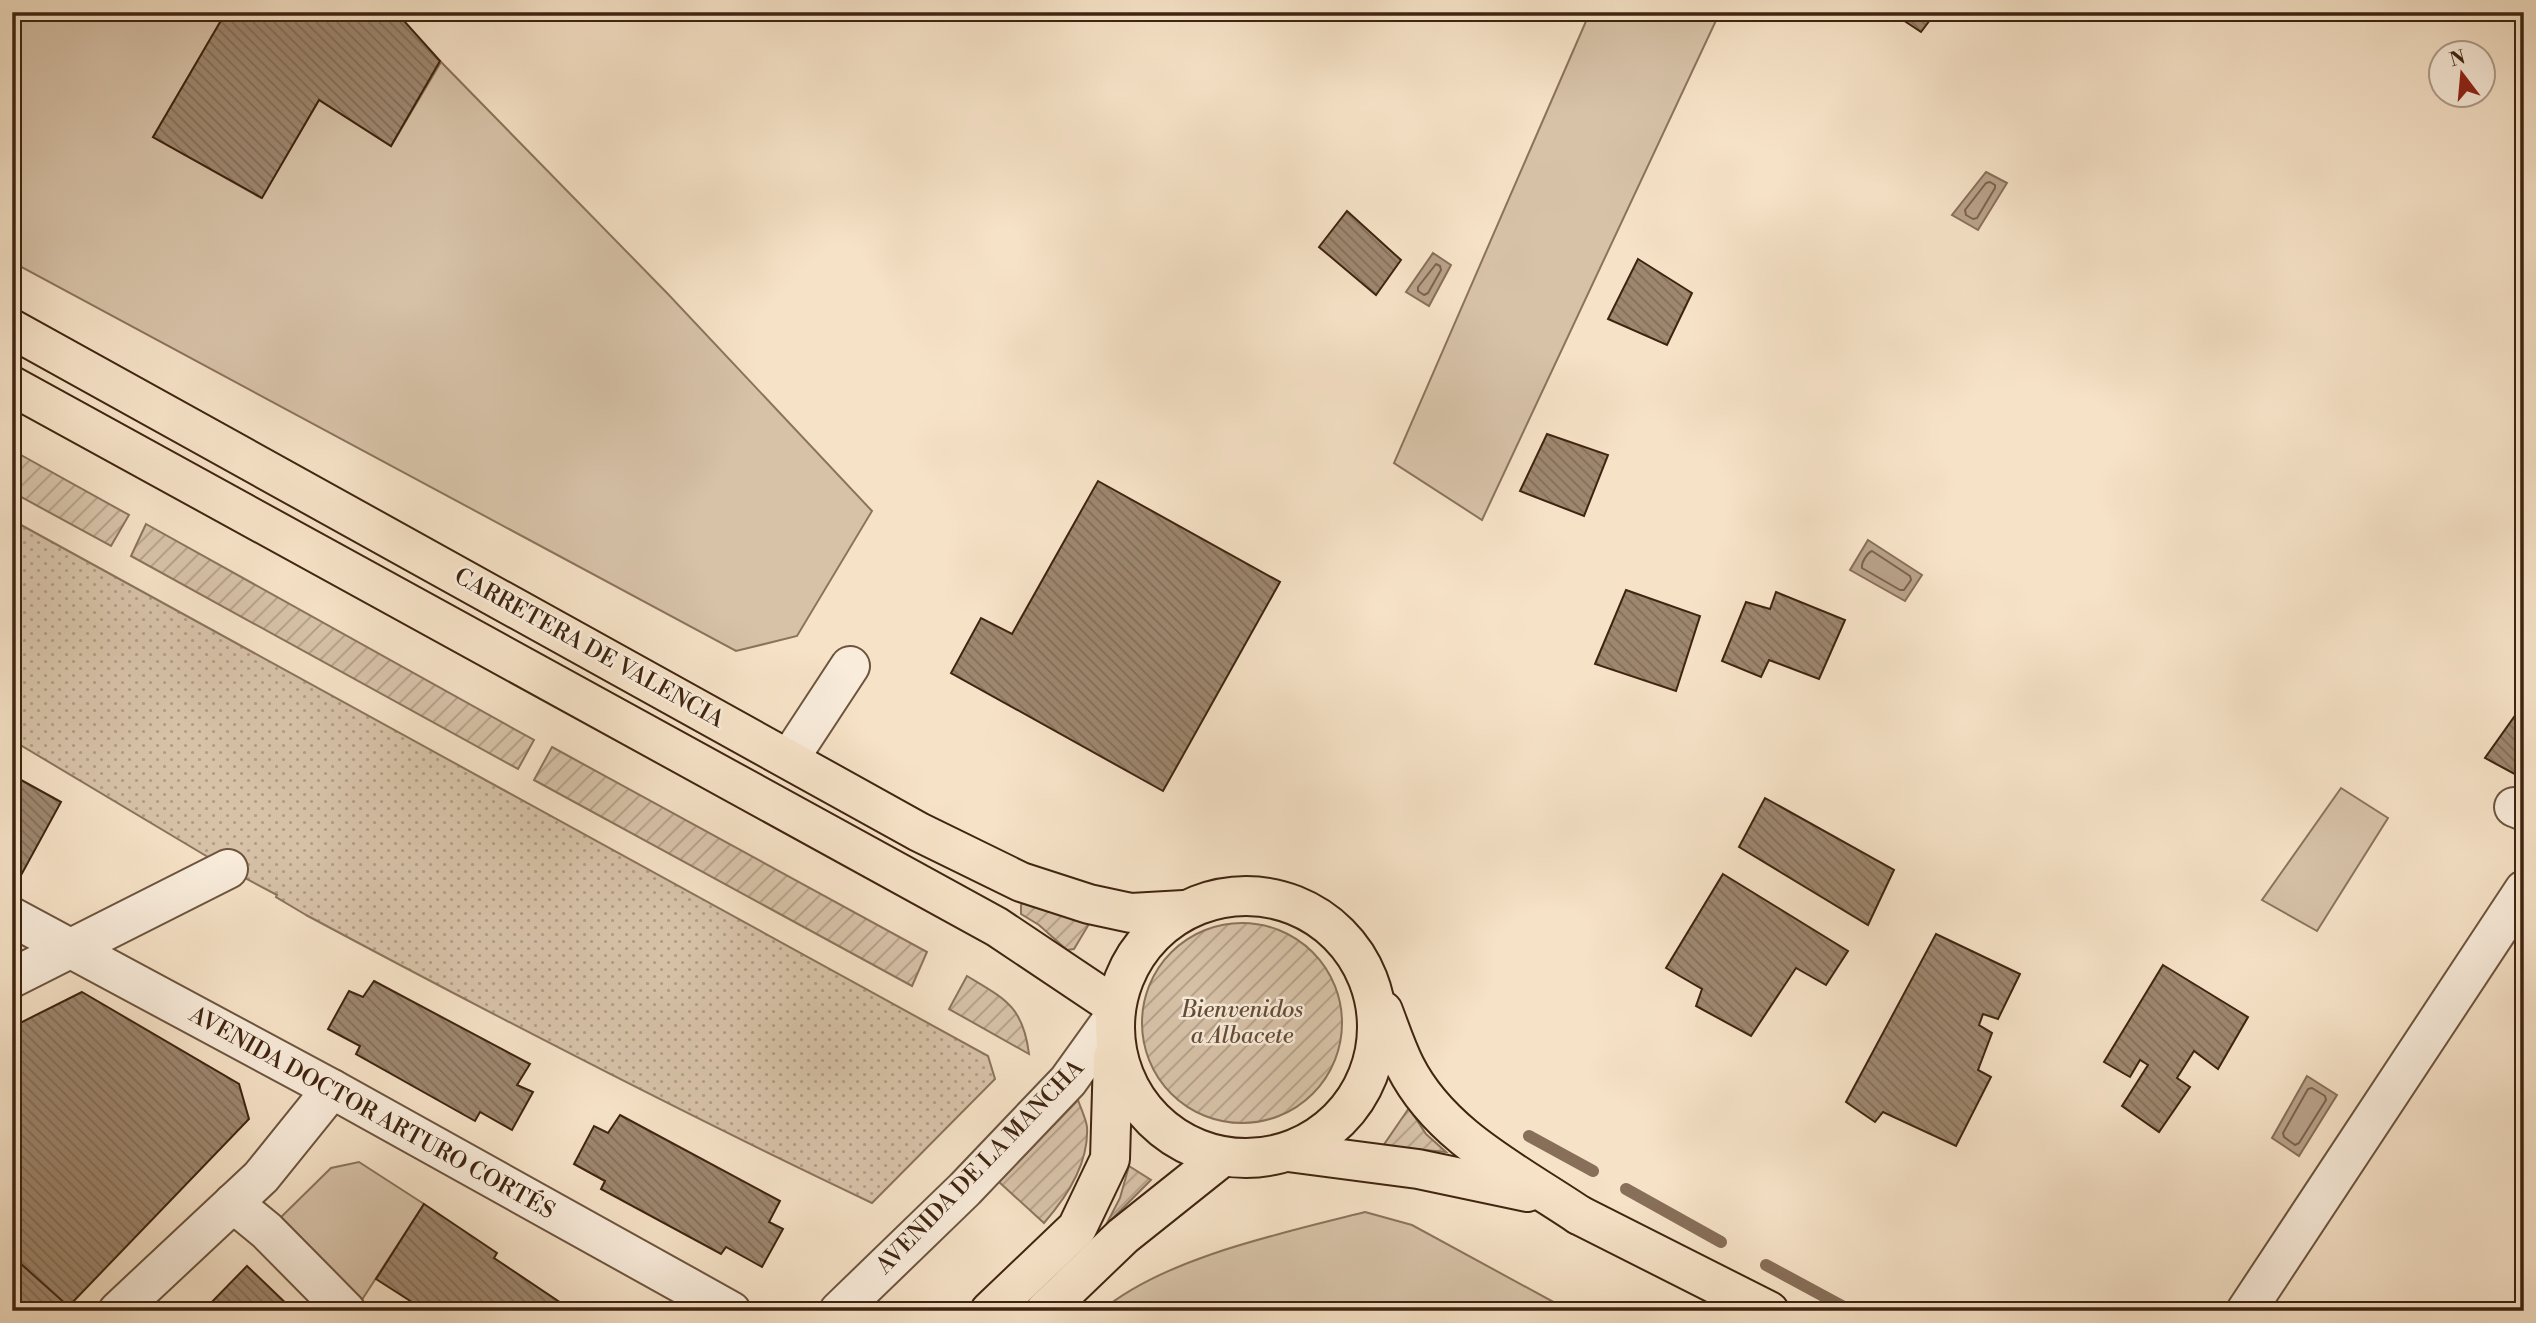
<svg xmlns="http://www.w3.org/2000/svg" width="2536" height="1323" viewBox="0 0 2536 1323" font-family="'Libre Bodoni',serif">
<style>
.grass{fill:#d7c2a8;stroke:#8b735c;stroke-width:2}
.park{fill:url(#park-dots);stroke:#8b735c;stroke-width:2}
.garden{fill:url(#garden-furrows);stroke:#8b735c;stroke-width:2}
.water{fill:#b8a189;stroke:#886f59;stroke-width:2}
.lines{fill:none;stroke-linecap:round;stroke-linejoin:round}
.shore{stroke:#7c624c;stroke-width:2}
.stream{stroke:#886f59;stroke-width:12}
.building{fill:url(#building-back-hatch);stroke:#3f2410;stroke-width:2}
.minor-casing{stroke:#6d543e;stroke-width:42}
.major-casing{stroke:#3f2410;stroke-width:42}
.highway-casing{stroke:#3f2410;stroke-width:42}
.minor{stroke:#f9ecdb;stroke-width:38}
.major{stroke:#f6e2c7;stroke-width:38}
.highway{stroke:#f6e2c7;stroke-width:38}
.labels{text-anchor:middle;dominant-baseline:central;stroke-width:5;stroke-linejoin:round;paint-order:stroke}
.street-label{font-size:23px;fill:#3f2410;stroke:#f9ecdb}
.park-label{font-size:23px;font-style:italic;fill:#654c36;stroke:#f9ecdb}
</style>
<defs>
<pattern id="park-dots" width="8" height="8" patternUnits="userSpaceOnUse" patternTransform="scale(1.75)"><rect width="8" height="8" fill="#d7c2a8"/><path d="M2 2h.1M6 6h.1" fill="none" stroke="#b09d87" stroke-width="1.8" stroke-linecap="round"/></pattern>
<pattern id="garden-furrows" width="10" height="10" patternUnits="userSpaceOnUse" patternTransform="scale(1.75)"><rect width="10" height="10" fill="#d7c2a8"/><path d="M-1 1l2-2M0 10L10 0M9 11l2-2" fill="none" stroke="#b09d87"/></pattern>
<pattern id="building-back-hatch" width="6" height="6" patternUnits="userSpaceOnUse" patternTransform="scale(1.75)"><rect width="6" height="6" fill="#9e876f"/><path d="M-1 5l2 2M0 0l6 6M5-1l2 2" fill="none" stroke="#826e5a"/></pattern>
</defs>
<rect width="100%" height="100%" fill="#f6e2c7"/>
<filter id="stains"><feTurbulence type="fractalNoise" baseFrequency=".00286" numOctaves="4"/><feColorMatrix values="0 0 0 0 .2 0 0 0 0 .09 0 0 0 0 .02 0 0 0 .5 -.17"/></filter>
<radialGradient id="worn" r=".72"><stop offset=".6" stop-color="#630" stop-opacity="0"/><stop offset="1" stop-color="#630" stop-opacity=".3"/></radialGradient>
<!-- grass -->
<g class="grass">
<path d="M 12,12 L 226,12 L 153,137 L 261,198 L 319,100 L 391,146 L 441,62 L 667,293 L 872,511 L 797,636 L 736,651 L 12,262 Z"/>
<path d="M 1590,12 L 1720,12 L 1482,520 L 1394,463 Z"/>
<path d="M 2341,788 L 2388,818 L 2317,931 L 2262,900 Z"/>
<path d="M 359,1162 L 424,1204 L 356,1309 L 274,1224 L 331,1168 Z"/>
<path d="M 1365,1212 L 1412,1225 L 1570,1311 L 1101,1311 C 1166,1257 1283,1233 1365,1212 Z"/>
</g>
<!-- park -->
<path class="park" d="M 12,520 L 988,1056 L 995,1079 L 872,1203 C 680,1112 493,1015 306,915 L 276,897 L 277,895 L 228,869 L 12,740 Z"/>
<!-- garden -->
<g class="garden">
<path d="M 12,450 L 129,515 L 111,546 L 12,492 Z"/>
<path d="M 146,524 L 534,740 L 518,769 L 131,556 Z"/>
<path d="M 552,747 L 927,952 L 912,986 L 534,780 Z"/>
<path d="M 1024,901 L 1092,919 L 1074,949 L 1067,950 L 1039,925 L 1021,914 L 1021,905 Z"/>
<circle cx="1242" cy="1023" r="100"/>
<path d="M 967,976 C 1005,999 1023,1006 1029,1054 L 949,1009 Z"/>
<path d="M 1078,1100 C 1081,1109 1086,1119 1087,1127 C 1089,1163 1066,1198 1044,1223 L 999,1182 Z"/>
<path d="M 1409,1108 L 1426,1134 L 1446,1152 L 1383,1146 Z"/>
<path d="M 1129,1166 L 1151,1180 L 1106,1225 L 1120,1198 Z"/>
</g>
<!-- water -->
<g class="water">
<path d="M 1986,172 L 2007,183 L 1978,230 L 1952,215 Z"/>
<path d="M 1433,253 L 1451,265 L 1429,306 L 1406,292 Z"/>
<path d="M 1868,540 L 1922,575 L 1905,601 L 1850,570 Z"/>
<path d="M 2307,1076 L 2337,1095 L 2299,1156 L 2272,1138 Z"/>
</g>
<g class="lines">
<!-- shore -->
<g class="shore">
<path d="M 1990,182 L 1995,185 L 1995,188 L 1977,218 L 1973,219 L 1966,215 L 1965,210 L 1986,183 Z"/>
<path d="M 1436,264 L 1440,266 L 1441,270 L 1428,293 L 1424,295 L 1418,291 L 1418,287 Z"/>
<path d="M 1872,551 L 1910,576 L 1911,580 L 1904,590 L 1900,590 L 1862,568 C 1861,563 1867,553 1872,551 Z"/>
<path d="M 2312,1088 L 2325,1096 L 2326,1100 L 2299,1143 L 2295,1145 L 2284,1137 L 2283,1133 L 2308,1089 Z"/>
</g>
<!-- stream -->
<g class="stream">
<path d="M 1529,1136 L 1593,1171"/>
<path d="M 1626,1189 L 1721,1242"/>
<path d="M 1766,1265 L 1842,1306"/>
</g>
</g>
<!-- building -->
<g class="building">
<path d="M 226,12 L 396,12 L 440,61 L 391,146 L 319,100 L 262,198 L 153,137 Z"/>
<path d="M 1891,12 L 1936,12 L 1921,32 Z"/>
<path d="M 1347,211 L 1401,260 L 1376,295 L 1319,247 Z"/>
<path d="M 1638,259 L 1692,293 L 1667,345 L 1608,319 Z"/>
<path d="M 1547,434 L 1608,455 L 1584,516 L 1520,491 Z"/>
<path d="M 1098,481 L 1280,582 L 1163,791 L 951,673 L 981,618 L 1012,634 Z"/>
<path d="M 1626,590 L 1700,616 L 1676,691 L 1595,664 Z"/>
<path d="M 1776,592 L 1845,620 L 1819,679 L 1769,660 L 1761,677 L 1722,661 L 1746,602 L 1770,609 Z"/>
<path d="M 2524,703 L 2524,779 L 2485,758 Z"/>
<path d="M 12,775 L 61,802 L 19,879 L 12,875 Z"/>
<path d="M 1765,798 L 1894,870 L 1868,925 L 1739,847 Z"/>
<path d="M 1723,874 L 1848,951 L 1826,985 L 1796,968 L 1751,1036 L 1696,1006 L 1702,989 L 1666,968 Z"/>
<path d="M 1936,934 L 2020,974 L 1998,1019 L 1983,1014 L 1979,1025 L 1992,1033 L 1978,1070 L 1991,1077 L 1956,1146 L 1883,1112 L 1875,1122 L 1846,1102 Z"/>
<path d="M 2163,965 L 2248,1017 L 2218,1069 L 2194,1051 L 2177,1078 L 2190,1087 L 2159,1132 L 2122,1106 L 2148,1065 L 2140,1060 L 2130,1077 L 2104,1062 Z"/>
<path d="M 374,981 L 530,1064 L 517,1085 L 533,1092 L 512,1130 L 480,1112 L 475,1121 L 356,1054 L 360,1046 L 328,1029 L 349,991 L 363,997 Z"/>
<path d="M 82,992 L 239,1084 L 249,1119 L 67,1308 L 12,1255 L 12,1027 Z"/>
<path d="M 620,1115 L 780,1201 L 769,1222 L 783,1229 L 762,1267 L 726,1247 L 721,1254 L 601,1189 L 605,1181 L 574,1164 L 594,1126 L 608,1133 Z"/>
<path d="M 424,1204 L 497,1253 L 494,1258 L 573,1311 L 426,1311 L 376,1279 Z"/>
<path d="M 12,1256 L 67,1305 L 61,1311 L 12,1311 Z"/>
<path d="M 247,1266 L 294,1311 L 203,1311 Z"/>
</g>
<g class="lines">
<!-- minor casing -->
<g class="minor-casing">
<g id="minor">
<path d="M 789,759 L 850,666"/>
<path d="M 2514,807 L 2524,811"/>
<path d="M 12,917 L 332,1089 L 731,1311"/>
<path d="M 12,978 L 228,869"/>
<path d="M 233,1203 L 267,1231 L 346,1311"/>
<path d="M 118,1311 L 261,1177 L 332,1089"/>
<path d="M 839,1311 L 965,1189 L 1068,1081 L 1114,1017"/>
<path d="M 2246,1311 L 2524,890"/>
</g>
</g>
<!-- major casing -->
<g class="major-casing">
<g id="major">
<path d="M 12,329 L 919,832 L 1021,882 L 1089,904 L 1131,913 L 1184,910"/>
<path d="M 12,386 L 997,927 L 1115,1006"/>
<circle cx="1246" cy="1027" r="131"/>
<path d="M 1383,1011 C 1390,1029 1396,1048 1405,1066 C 1440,1136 1517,1173 1579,1215"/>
<path d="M 1288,1152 L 1418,1169 L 1527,1192"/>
<path d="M 990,1311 L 1077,1228 L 1110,1159 L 1113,1057"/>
<path d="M 1045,1311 L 1123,1236 L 1222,1157"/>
</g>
</g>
<!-- highway casing -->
<g class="highway-casing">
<path id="highway" d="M 1579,1215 L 1769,1311"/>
</g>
<!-- minor -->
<use href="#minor" class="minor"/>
<!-- major -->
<use href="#major" class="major"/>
<!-- highway -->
<use href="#highway" class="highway"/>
</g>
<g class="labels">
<!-- street labels -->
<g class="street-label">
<text transform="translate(589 648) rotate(29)">CARRETERA DE VALENCIA</text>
<text transform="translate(372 1113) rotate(29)">AVENIDA DOCTOR ARTURO CORTÉS</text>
<text transform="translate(980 1167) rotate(-46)">AVENIDA DE LA MANCHA</text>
</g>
<!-- park labels -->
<g class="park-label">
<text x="1242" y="1010">Bienvenidos<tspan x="1242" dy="26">a Albacete</tspan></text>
</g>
</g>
<!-- margin -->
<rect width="2536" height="1323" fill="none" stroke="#f6e2c7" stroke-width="42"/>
<rect x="14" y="14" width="2508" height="1295" fill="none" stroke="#3f2410" stroke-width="3.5"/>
<rect x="21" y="21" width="2494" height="1281" fill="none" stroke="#3f2410" stroke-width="2"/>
<!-- north arrow -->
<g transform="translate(2462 74) rotate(344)"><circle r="33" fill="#f9ecdb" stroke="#af9c8a" stroke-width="2"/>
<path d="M0-5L12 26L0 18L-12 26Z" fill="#8f2418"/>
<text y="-10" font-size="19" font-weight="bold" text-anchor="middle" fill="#3f2410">N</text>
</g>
<rect width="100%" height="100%" filter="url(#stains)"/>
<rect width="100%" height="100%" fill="url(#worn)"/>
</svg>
